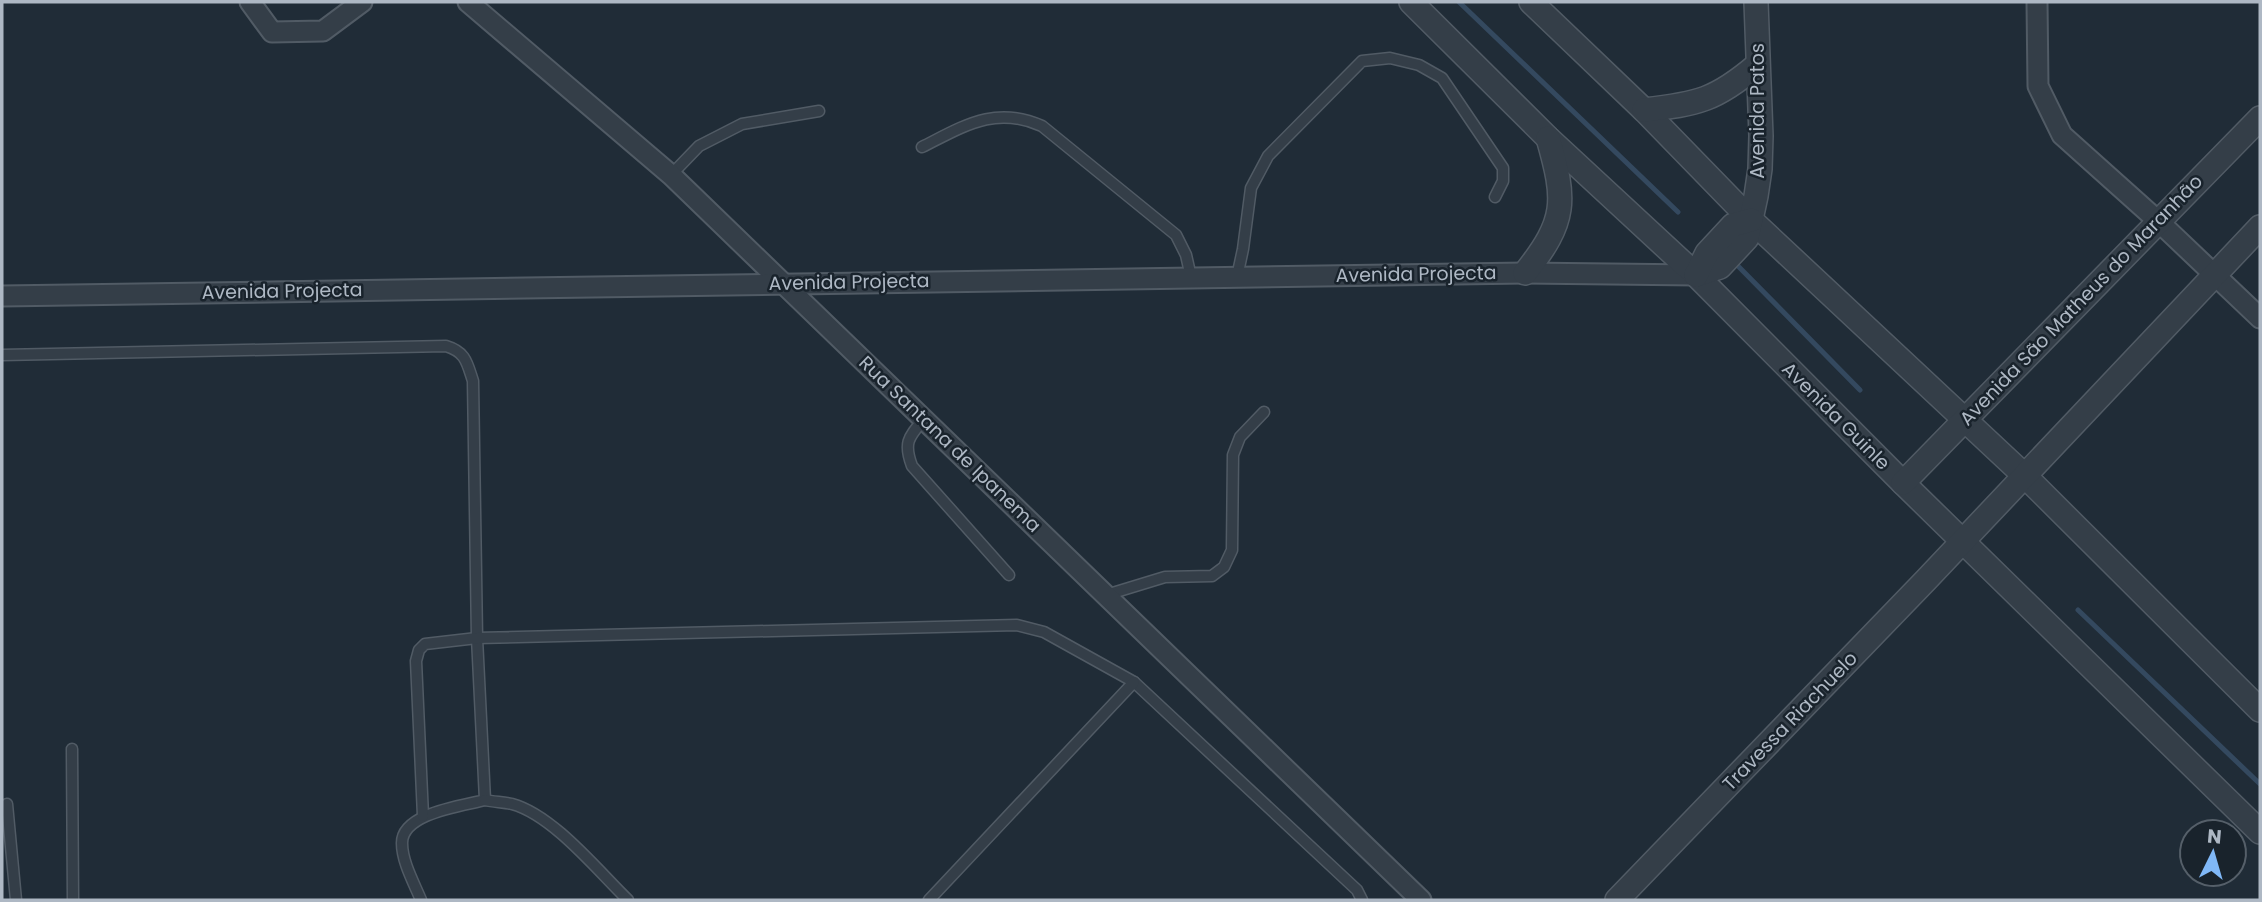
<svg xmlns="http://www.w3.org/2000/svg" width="2262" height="902" viewBox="0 0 2262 902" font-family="Poppins,sans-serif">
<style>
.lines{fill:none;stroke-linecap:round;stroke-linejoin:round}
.stream{stroke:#34495f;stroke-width:5}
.service-casing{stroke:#515b65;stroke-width:13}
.minor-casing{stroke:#515b65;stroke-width:23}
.tertiary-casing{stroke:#515b65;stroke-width:26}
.service{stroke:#343e48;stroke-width:10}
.minor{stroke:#343e48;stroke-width:19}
.tertiary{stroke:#343e48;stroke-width:23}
.labels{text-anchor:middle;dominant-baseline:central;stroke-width:5;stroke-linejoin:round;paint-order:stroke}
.street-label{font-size:19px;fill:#aeb8c4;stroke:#19232c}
</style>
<rect width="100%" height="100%" fill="#202c37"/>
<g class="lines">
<!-- stream -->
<g class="stream">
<path d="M 1459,2 L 1678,212"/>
<path d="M 1738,266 L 1860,390"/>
<path d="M 2078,610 L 2260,784"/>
</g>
<!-- service casing -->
<g class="service-casing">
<g id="service">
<path d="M 922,147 C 964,126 995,105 1042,126 L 1176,235 L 1186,255 L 1191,277"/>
<path d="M 671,175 L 699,146 L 742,124 L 819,111"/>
<path d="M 1237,277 L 1243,249 L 1251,188 L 1268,156 L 1362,61 L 1390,58 L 1419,65 L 1442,78 L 1503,168 L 1503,181 L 1495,197"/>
<path d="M 2,355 L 446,346 C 466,352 467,363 473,381 L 477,638 L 485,800 C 462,806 402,813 402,843 C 402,862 414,883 421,900"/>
<path d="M 924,419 C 909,437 903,442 912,466 L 1009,575"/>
<path d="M 1106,595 L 1165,577 L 1212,576 L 1224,567 L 1232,550 L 1233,455 L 1240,437 L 1264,412"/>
<path d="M 72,749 L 73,900"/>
<path d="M 485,800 C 494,802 503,802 512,804 C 553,815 598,871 628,900"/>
<path d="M 7,804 L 16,900"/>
<path d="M 423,816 L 416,661 L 419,650 L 425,644 L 477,638 L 1017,625 L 1044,632 L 1134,682 L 1357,890 L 1362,900"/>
<path d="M 929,900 L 1134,682"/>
</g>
</g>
<!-- minor casing -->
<g class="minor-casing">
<g id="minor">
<path d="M 250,2 L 272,32 L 323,31 L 362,2"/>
<path d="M 468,2 L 671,175 L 1421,900"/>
<path d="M 2037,2 L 2038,86 L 2062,135 L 2158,221 L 2260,318"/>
<path d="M 2,296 L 1525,273 L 1696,275"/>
</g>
</g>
<!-- tertiary casing -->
<g class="tertiary-casing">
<g id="tertiary">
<path d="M 1411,2 L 1548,138 L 1696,275 L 1903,483 L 2260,832"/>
<path d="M 1531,2 L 1644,110 L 1751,220 L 2025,476 L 2260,710"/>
<path d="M 1644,110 C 1698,104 1716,100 1757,65"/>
<path d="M 1525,273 C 1567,220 1566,201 1548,138"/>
<path d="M 1696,275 L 1720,267 L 1747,238 L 1756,196 L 1760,169 L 1761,136 L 1756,2"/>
<path d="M 1696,275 L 1707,253 L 1733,225 L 1751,220"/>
<path d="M 1903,483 L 2260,118"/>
<path d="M 1617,900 L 1926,580 L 2260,227"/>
</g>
</g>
<!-- service -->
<use href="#service" class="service"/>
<!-- minor -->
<use href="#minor" class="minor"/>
<!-- tertiary -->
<use href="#tertiary" class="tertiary"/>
</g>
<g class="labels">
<!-- street labels -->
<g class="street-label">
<text transform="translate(1757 111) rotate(-90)">Avenida Patos</text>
<text transform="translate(1416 274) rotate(-1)">Avenida Projecta</text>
<text transform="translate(849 282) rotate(-1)">Avenida Projecta</text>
<text transform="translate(282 291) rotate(-1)">Avenida Projecta</text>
<text transform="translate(2081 300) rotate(-46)">Avenida São Matheus do Maranhão</text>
<text transform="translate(1836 416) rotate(45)">Avenida Guinle</text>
<text transform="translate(950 444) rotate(44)">Rua Santana de Ipanema</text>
<text transform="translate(1790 721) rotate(-46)">Travessa Riachuelo</text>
</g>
</g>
<!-- border -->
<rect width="2262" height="902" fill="none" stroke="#aeb8c4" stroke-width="7"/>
<!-- north arrow -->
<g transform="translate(2213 853) rotate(5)"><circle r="33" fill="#19232c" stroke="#555f69" stroke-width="2"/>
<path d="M0-5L12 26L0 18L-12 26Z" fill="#80b8f7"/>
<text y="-10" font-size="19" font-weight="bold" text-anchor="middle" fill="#aeb8c4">N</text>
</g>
</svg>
